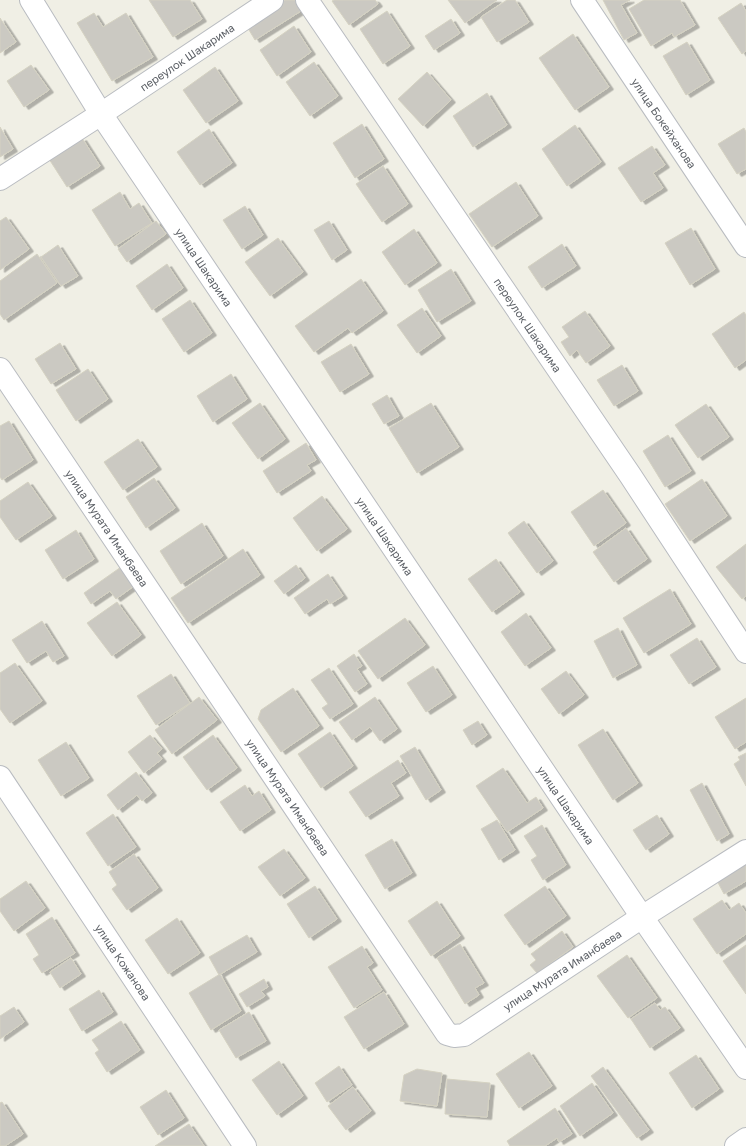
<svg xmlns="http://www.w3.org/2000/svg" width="746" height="1146" viewBox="0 0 746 1146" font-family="'Golos Text',sans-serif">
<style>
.building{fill:#cbc9c2;stroke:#d5d2c2;filter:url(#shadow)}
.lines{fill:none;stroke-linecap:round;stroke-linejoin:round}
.minor-casing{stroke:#b9bcc1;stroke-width:24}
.minor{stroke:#fff;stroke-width:22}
.labels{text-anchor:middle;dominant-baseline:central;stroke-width:4;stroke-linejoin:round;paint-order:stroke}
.street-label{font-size:11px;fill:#5c6066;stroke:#fff}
</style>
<defs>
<filter id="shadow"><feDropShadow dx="4.5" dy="2.5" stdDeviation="0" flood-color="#0004"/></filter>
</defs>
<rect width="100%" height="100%" fill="#f0efe5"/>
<!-- building -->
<g class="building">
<path d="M 149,0 L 190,0 L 202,19 L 173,37 Z"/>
<path d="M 285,0 L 295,0 L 301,11 L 255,40 L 246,25 Z"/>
<path d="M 334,0 L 375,0 L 378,4 L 349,25 L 332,1 Z"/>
<path d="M 448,0 L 497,0 L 465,23 Z"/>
<path d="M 507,0 L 515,0 L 529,22 L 497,42 L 481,17 Z"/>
<path d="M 603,0 L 630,0 L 621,5 L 637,33 L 624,40 Z"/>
<path d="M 644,0 L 680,0 L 695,25 L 674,37 L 672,33 L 651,46 L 629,9 Z"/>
<path d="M 741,3 L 746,11 L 746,51 L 742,54 L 718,18 Z"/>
<path d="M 387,11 L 410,46 L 383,64 L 360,29 Z"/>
<path d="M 94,13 L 103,27 L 126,13 L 153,57 L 112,81 L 77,23 Z"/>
<path d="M 0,18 L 16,42 L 0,53 Z"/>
<path d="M 451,19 L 460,33 L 434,50 L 425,36 Z"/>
<path d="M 294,26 L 311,52 L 277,76 L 260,50 Z"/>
<path d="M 573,34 L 609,87 L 575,110 L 539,58 Z"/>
<path d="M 687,42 L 710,80 L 686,95 L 663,56 Z"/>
<path d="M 314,62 L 338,96 L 310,116 L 286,82 Z"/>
<path d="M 31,65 L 49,90 L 24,107 L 7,81 Z"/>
<path d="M 215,67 L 238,101 L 206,123 L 183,90 Z"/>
<path d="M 427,72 L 451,100 L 423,126 L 398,99 Z"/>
<path d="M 487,93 L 507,125 L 473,147 L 453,116 Z"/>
<path d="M 362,124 L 384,159 L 355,178 L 333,143 Z"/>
<path d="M 575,125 L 601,162 L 567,186 L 542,149 Z"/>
<path d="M 0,127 L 13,149 L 0,157 Z"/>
<path d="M 744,128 L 746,132 L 746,169 L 737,174 L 718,144 Z"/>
<path d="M 209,129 L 232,163 L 200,185 L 177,152 Z"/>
<path d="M 82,138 L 100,166 L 67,187 L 49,159 Z"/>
<path d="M 652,146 L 665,165 L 653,173 L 663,188 L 641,202 L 618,168 Z"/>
<path d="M 383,166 L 408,204 L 382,222 L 356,184 Z"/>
<path d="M 516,182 L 538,216 L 492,247 L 469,214 Z"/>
<path d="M 120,192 L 130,209 L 139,203 L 152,223 L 115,246 L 92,210 Z"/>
<path d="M 245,206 L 263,235 L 242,249 L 223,220 Z"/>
<path d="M 6,217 L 29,249 L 0,270 L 0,221 Z"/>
<path d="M 156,221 L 166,234 L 127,262 L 118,249 Z"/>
<path d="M 329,221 L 347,250 L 332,260 L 314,230 Z"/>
<path d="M 691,228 L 715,269 L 690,285 L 665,243 Z"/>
<path d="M 414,229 L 437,263 L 405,285 L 382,252 Z"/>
<path d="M 278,238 L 303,272 L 270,296 L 245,262 Z"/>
<path d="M 562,244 L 576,266 L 542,288 L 528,267 Z"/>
<path d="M 58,245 L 78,276 L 61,286 L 41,257 Z"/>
<path d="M 37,254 L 57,283 L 4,320 L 0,314 L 0,281 Z"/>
<path d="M 167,264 L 183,288 L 152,310 L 136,286 Z"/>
<path d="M 451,269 L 471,301 L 437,322 L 418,290 Z"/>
<path d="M 361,279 L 383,311 L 352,333 L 348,328 L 314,352 L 295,326 Z"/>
<path d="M 190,300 L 212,333 L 184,352 L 162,319 Z"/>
<path d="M 422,308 L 441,336 L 417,353 L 397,325 Z"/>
<path d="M 585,311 L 610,346 L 586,363 L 577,350 L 570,356 L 561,342 L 569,337 L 562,327 Z"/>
<path d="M 744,312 L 746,315 L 746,360 L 735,368 L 712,334 Z"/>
<path d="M 60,343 L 76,369 L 51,384 L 35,359 Z"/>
<path d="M 351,344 L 369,374 L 340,392 L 321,362 Z"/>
<path d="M 622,365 L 638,391 L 614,406 L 597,380 Z"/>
<path d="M 88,369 L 108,399 L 76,421 L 56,390 Z"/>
<path d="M 231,374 L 247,399 L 213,422 L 197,396 Z"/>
<path d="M 387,395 L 399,416 L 384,424 L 372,404 Z"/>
<path d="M 260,403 L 285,439 L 258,459 L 232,423 Z"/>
<path d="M 431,403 L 459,447 L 417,473 L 389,428 Z"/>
<path d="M 706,404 L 729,437 L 698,458 L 675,425 Z"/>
<path d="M 9,421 L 33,460 L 2,480 L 0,477 L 0,426 Z"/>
<path d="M 668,435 L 691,471 L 665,487 L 643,451 Z"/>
<path d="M 138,439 L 157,467 L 123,490 L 104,462 Z"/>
<path d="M 306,443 L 316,460 L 307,465 L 311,471 L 277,493 L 263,471 Z"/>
<path d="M 154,478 L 175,508 L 146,528 L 126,497 Z"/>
<path d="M 702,479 L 727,516 L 690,541 L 665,504 Z"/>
<path d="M 28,482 L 52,516 L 16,540 L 0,517 L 0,501 Z"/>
<path d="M 603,490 L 626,523 L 594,546 L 571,512 Z"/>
<path d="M 322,496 L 347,529 L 317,551 L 293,518 Z"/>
<path d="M 524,521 L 553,561 L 537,573 L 508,533 Z"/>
<path d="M 202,523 L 223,556 L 181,584 L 160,551 Z"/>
<path d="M 626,528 L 647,559 L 614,582 L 593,552 Z"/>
<path d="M 76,530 L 94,559 L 63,579 L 45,550 Z"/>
<path d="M 746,544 L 746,596 L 742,599 L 716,567 Z"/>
<path d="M 243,549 L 260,575 L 188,623 L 171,598 Z"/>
<path d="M 496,559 L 520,592 L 492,612 L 468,579 Z"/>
<path d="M 296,565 L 305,578 L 284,594 L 274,581 Z"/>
<path d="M 121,567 L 134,586 L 116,599 L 110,591 L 91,604 L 84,593 Z"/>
<path d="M 328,574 L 343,596 L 330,604 L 327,599 L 305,614 L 294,598 Z"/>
<path d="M 670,589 L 691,624 L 644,653 L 623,618 Z"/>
<path d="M 117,602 L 141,635 L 112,656 L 87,623 Z"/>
<path d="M 526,613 L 551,648 L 525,666 L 501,632 Z"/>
<path d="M 405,618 L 425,645 L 378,679 L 358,651 Z"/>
<path d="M 42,621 L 64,656 L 53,662 L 46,651 L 27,663 L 12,640 Z"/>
<path d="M 618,628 L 637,665 L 613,678 L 594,641 Z"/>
<path d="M 697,638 L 716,667 L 689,684 L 670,655 Z"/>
<path d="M 354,654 L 362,666 L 357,669 L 367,684 L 355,692 L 337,666 Z"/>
<path d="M 15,663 L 42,701 L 10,723 L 0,709 L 0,673 Z"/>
<path d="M 433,666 L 452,695 L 426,712 L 407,683 Z"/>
<path d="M 329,668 L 353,704 L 330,719 L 322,708 L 328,704 L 311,680 Z"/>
<path d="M 566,671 L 584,695 L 559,714 L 541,689 Z"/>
<path d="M 171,674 L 190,703 L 156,725 L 137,696 Z"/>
<path d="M 293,688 L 319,726 L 281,752 L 258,719 L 261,710 Z"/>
<path d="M 199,697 L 217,720 L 172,754 L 155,730 Z"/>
<path d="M 375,697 L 397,729 L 380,741 L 370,727 L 352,740 L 339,722 Z"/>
<path d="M 746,698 L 746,742 L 735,749 L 715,717 Z"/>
<path d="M 478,721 L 487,735 L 472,745 L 463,730 Z"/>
<path d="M 603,729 L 638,783 L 613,800 L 578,745 Z"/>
<path d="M 330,732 L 353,766 L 321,788 L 298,754 Z"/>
<path d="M 150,735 L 162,749 L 157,753 L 162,759 L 144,773 L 128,752 Z"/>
<path d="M 213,735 L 237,768 L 207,790 L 183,757 Z"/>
<path d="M 66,742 L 89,778 L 61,796 L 38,760 Z"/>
<path d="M 415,747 L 441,790 L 426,800 L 400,756 Z"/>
<path d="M 746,753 L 746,786 L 734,764 L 740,760 L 738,757 Z"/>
<path d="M 398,760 L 406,773 L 391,783 L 399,796 L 366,817 L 349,792 Z"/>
<path d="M 503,768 L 527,803 L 536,797 L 543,808 L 507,832 L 476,786 Z"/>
<path d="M 136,772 L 152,793 L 142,801 L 137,795 L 118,810 L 107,795 Z"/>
<path d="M 702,783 L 729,834 L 717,841 L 690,790 Z"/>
<path d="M 245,785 L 252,796 L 259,791 L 271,810 L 240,831 L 220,802 Z"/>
<path d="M 113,814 L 136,847 L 108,866 L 86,833 Z"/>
<path d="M 657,815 L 669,834 L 646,850 L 633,830 Z"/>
<path d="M 497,820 L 515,850 L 499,860 L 481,829 Z"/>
<path d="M 542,825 L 566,865 L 543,880 L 531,860 L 537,856 L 524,836 Z"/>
<path d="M 392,839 L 412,873 L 385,889 L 365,855 Z"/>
<path d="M 284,849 L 305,878 L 280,896 L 258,867 Z"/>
<path d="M 134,854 L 158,888 L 127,910 L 112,889 L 117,885 L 109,872 Z"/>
<path d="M 746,860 L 746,881 L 724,894 L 715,877 Z"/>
<path d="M 26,881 L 45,908 L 14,931 L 0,911 L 0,899 Z"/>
<path d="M 315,886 L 337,919 L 309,938 L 287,904 Z"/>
<path d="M 545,886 L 566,916 L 525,945 L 504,915 Z"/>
<path d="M 722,900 L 729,910 L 739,903 L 746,913 L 746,934 L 717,954 L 693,919 Z"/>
<path d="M 437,901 L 460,936 L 431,956 L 408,921 Z"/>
<path d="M 52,917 L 75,953 L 42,973 L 33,959 L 39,955 L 26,934 Z"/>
<path d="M 177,918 L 200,953 L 168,974 L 145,940 Z"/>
<path d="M 562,931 L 573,947 L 537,973 L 530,965 L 536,960 L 531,954 Z"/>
<path d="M 247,935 L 257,952 L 219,975 L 209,957 Z"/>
<path d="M 460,944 L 484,983 L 475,988 L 479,995 L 465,1004 L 437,958 Z"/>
<path d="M 746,945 L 746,994 L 723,961 Z"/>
<path d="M 362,946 L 373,963 L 367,967 L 382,990 L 354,1008 L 328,967 Z"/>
<path d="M 627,955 L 657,998 L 628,1018 L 597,976 Z"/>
<path d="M 71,958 L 81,974 L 60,988 L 50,972 Z"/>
<path d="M 220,974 L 241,1011 L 211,1030 L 189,993 Z"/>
<path d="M 264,979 L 268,987 L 261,991 L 265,996 L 247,1007 L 239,994 Z"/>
<path d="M 99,990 L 113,1012 L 82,1031 L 69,1009 Z"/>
<path d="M 384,992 L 404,1024 L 364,1049 L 344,1017 Z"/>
<path d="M 655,1003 L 660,1010 L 665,1007 L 680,1028 L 650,1048 L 631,1019 Z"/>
<path d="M 14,1007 L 24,1022 L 0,1039 L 0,1016 Z"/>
<path d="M 249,1012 L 266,1041 L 236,1058 L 219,1030 Z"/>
<path d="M 121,1021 L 140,1050 L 107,1072 L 95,1053 L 99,1050 L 92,1040 Z"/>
<path d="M 529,1052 L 552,1086 L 519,1108 L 496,1074 Z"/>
<path d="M 696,1055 L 719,1089 L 692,1108 L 669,1073 Z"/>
<path d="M 279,1061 L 303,1096 L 277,1115 L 252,1080 Z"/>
<path d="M 339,1066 L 352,1085 L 327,1102 L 315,1083 Z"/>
<path d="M 603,1067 L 649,1130 L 637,1138 L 591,1076 Z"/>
<path d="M 417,1069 L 442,1073 L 437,1106 L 400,1101 L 404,1075 Z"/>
<path d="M 447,1079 L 490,1083 L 487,1117 L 445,1114 Z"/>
<path d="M 592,1083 L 613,1113 L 580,1136 L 560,1106 Z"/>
<path d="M 353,1087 L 371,1111 L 346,1130 L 328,1106 Z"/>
<path d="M 166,1090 L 184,1118 L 158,1135 L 140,1107 Z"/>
<path d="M 2,1102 L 23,1134 L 5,1146 L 0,1146 L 0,1103 Z"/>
<path d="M 555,1108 L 572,1134 L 559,1142 L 557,1138 L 545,1146 L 510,1146 L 507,1141 Z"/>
<path d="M 189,1124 L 204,1146 L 155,1146 Z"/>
</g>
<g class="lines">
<!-- minor casing -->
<g class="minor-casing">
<g id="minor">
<path d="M 31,0 L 101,114 L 642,917 L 746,1068"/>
<path d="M 307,0 L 630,475 L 746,652"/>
<path d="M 582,0 L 746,246"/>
<path d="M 0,179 L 101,114 L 272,0"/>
<path d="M 0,369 L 447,1034 L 454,1036 L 464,1035 L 642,917 L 746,851"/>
<path d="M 0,777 L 245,1146"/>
<path d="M 736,1146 L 746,1139"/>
</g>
</g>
<!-- minor -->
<use href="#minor" class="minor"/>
</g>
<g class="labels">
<!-- street labels -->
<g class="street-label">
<text transform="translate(187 57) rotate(-34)">переулок Шакарима</text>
<text transform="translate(664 123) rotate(56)">улица Бокейханова</text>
<text transform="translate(204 267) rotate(56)">улица Шакарима</text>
<text transform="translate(528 325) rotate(56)">переулок Шакарима</text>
<text transform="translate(107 528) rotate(56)">улица Мурата Иманбаева</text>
<text transform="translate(385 536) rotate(56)">улица Шакарима</text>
<text transform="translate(288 797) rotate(56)">улица Мурата Иманбаева</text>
<text transform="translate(566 805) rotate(56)">улица Шакарима</text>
<text transform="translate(123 962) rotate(56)">улица Кожанова</text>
<text transform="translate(562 970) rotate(-33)">улица Мурата Иманбаева</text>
</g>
</g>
</svg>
